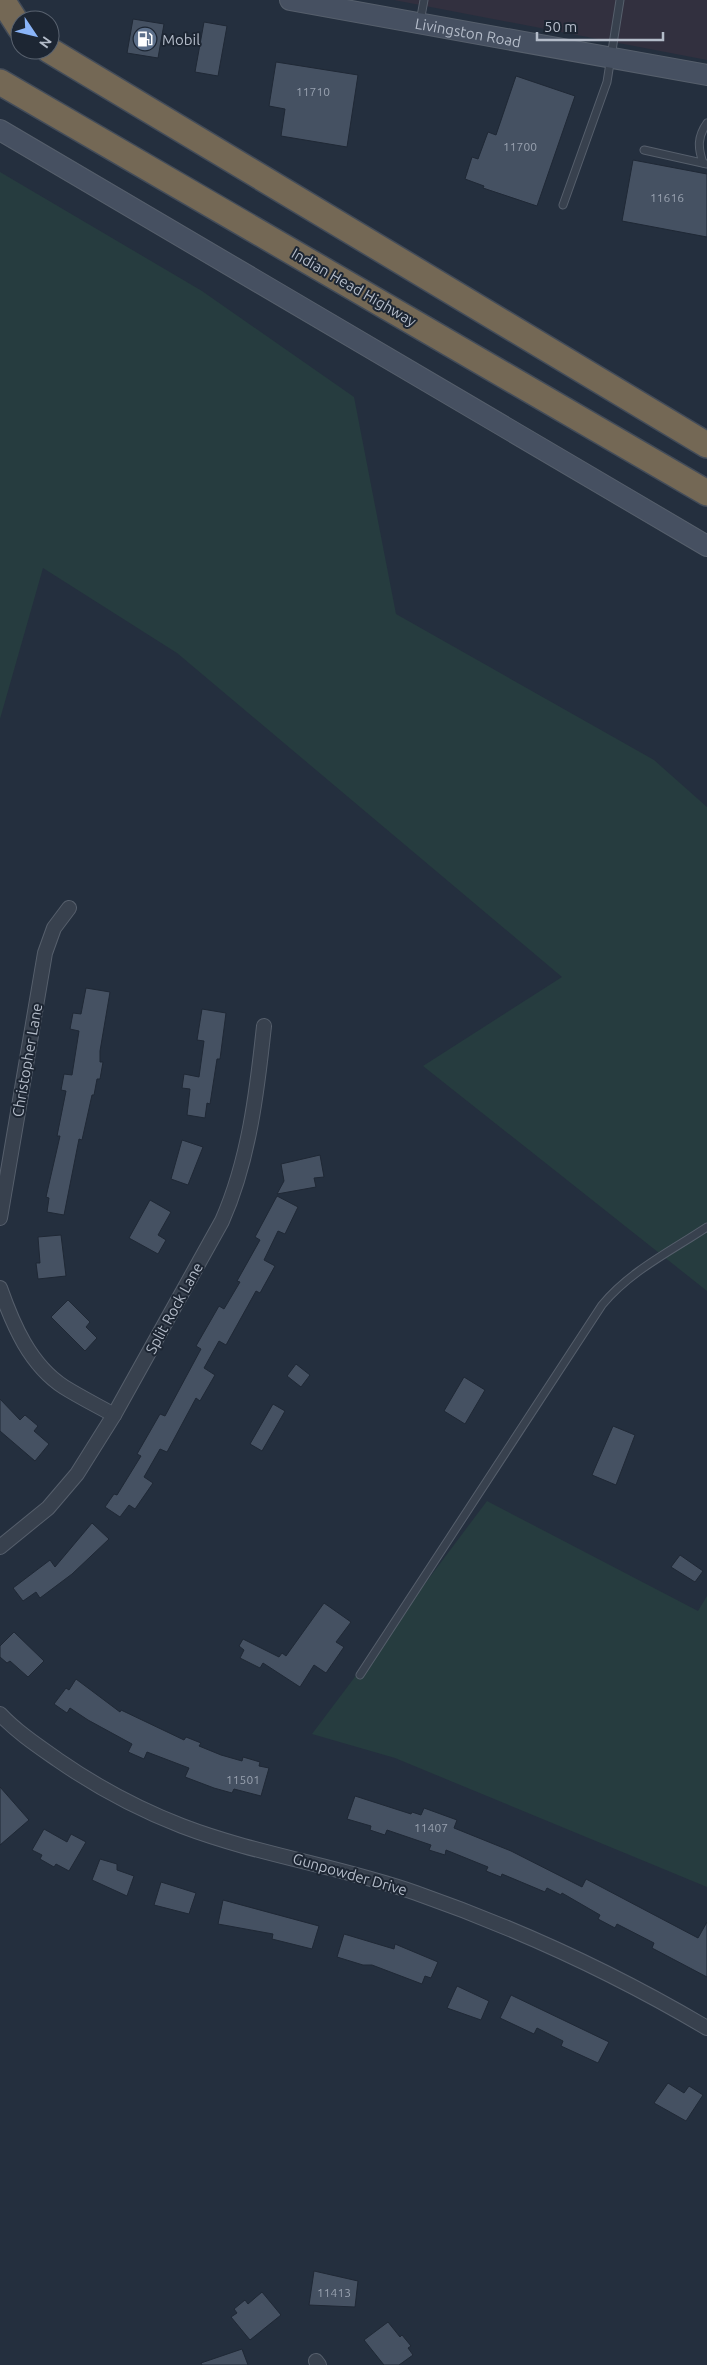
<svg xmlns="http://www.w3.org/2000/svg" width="707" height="2365" viewBox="0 0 707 2365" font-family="Ubuntu,sans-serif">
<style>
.medical{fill:#32303f}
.green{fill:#263c3f}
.building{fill:#455162;stroke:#1f2835}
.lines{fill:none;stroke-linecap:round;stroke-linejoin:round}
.lane-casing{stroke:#565f6c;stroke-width:9}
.street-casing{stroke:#565f6c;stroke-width:16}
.secondary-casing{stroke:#565f6c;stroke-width:22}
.highway-casing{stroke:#434c59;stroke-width:28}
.lane{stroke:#38414e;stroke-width:7}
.street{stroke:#38414e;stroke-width:14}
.secondary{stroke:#465061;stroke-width:20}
.highway{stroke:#746855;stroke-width:25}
.labels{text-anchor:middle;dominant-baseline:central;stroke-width:4;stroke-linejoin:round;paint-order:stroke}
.number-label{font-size:12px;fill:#98a1af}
.street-label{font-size:15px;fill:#b4bcc9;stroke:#1d2633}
.poi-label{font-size:15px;fill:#b4bcc9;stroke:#1d2633;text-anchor:start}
</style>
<rect width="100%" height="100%" fill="#242f3e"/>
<!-- medical -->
<path class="medical" d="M 394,0 L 707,0 L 707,60 L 681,55 Z"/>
<!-- green -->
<g class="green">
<path d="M 0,172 L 202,291 L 354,397 L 396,614 L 654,760 L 707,807 L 707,1291 L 423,1066 L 562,977 L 177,653 L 43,568 L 0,719 Z"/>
<path d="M 487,1501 L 698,1611 L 707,1596 L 707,1887 L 395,1758 L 312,1734 Z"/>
</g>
<!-- building -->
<g class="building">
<path d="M 133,19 L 164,24 L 158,58 L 127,53 Z"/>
<path d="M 204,22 L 227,26 L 218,76 L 195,72 Z"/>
<path d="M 276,62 L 358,75 L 347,147 L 281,136 L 285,109 L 269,106 Z"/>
<path d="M 516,76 L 575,96 L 537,206 L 483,188 L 484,186 L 465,179 L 472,157 L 478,159 L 488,132 L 496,135 Z"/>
<path d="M 633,160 L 707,174 L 707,237 L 622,221 Z"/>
<path d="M 86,988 L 110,992 L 100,1051 L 100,1062 L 103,1062 L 100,1079 L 97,1079 L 94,1095 L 92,1095 L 82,1140 L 79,1139 L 64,1215 L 47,1212 L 49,1198 L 46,1197 L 60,1136 L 57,1136 L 66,1091 L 61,1090 L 64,1074 L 72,1075 L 79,1031 L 70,1029 L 73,1013 L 81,1014 Z"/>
<path d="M 202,1009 L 226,1013 L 220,1059 L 217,1059 L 210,1104 L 207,1103 L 205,1118 L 187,1115 L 190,1089 L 182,1088 L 184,1074 L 199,1077 L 204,1041 L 197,1040 Z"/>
<path d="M 182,1140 L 203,1147 L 188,1185 L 171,1179 Z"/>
<path d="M 320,1155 L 324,1177 L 314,1178 L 316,1187 L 277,1194 L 284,1181 L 281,1164 Z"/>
<path d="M 277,1196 L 298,1207 L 285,1234 L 278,1231 L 264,1260 L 275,1266 L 260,1293 L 256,1291 L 226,1345 L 219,1341 L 204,1368 L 215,1375 L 200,1401 L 196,1398 L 167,1452 L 160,1449 L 144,1477 L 153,1483 L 135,1509 L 129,1505 L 120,1517 L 105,1507 L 114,1494 L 117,1495 L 141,1456 L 137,1454 L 160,1414 L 165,1416 L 201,1349 L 196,1346 L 219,1306 L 224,1309 L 240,1282 L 237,1281 L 260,1240 L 255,1237 Z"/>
<path d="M 150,1200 L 171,1212 L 158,1235 L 166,1240 L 158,1254 L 129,1238 Z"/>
<path d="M 61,1235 L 66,1276 L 38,1279 L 36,1263 L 40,1263 L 38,1237 Z"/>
<path d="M 68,1300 L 90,1322 L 86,1327 L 97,1338 L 85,1351 L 51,1317 Z"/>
<path d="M 296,1364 L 310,1375 L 301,1387 L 287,1376 Z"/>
<path d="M 464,1377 L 485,1390 L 465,1424 L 444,1411 Z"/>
<path d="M 0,1399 L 20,1420 L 25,1415 L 38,1426 L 34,1431 L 49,1444 L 35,1461 L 0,1431 Z"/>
<path d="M 273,1404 L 285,1411 L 262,1451 L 250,1444 Z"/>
<path d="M 613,1426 L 635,1435 L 616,1485 L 592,1475 Z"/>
<path d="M 92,1523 L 109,1539 L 72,1574 L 40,1598 L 36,1592 L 23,1601 L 13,1588 L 50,1560 L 55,1567 Z"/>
<path d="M 680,1555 L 703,1571 L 695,1582 L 671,1567 Z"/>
<path d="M 324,1603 L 351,1622 L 336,1642 L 344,1647 L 326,1673 L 314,1665 L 300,1687 L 263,1663 L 260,1668 L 240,1658 L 244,1650 L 239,1646 L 243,1639 L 279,1657 L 282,1653 L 286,1656 Z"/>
<path d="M 14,1632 L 44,1661 L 28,1677 L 10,1661 L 7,1663 L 0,1657 L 0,1646 Z"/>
<path d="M 76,1679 L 120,1712 L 121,1710 L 184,1740 L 186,1737 L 201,1743 L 199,1746 L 221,1755 L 242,1761 L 243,1757 L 260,1762 L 259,1766 L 269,1768 L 261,1796 L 234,1789 L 232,1793 L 214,1788 L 185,1777 L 189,1768 L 147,1752 L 144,1759 L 128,1752 L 132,1744 L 88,1720 L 70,1708 L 67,1713 L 54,1704 L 66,1688 L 69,1690 Z"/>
<path d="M 0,1787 L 29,1820 L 0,1845 Z"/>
<path d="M 355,1796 L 411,1814 L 412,1812 L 421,1815 L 424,1808 L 457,1820 L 454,1828 L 511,1851 L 582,1887 L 586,1879 L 698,1938 L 707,1922 L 707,1977 L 652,1948 L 654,1943 L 617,1924 L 615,1928 L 598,1919 L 600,1915 L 562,1893 L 561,1895 L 547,1888 L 545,1892 L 502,1874 L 501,1877 L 486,1871 L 488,1867 L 446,1850 L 445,1855 L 429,1850 L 431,1845 L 387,1830 L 385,1835 L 370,1830 L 371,1826 L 347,1819 Z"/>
<path d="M 44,1829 L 67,1842 L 71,1834 L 86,1842 L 69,1871 L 56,1864 L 54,1867 L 40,1859 L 42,1855 L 32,1850 Z"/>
<path d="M 100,1859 L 117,1864 L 117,1870 L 134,1876 L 127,1896 L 92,1880 Z"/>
<path d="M 161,1882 L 196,1893 L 189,1914 L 154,1905 Z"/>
<path d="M 223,1900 L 319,1926 L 312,1949 L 272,1939 L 273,1934 L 218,1924 Z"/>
<path d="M 344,1934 L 394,1949 L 395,1944 L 438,1962 L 431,1978 L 425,1976 L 422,1984 L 372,1965 L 363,1965 L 337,1957 Z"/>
<path d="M 457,1986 L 489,2001 L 481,2020 L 447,2008 Z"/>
<path d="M 511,1995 L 609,2042 L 598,2063 L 561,2046 L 563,2041 L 537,2028 L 534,2034 L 500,2018 Z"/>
<path d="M 668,2083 L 684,2093 L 689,2086 L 703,2095 L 686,2121 L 654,2103 Z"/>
<path d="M 314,2271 L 358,2281 L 355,2307 L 309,2305 Z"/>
<path d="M 262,2292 L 281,2315 L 250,2340 L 231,2317 L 237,2313 L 234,2309 L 245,2300 L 248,2304 Z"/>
<path d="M 388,2322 L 400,2337 L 402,2335 L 411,2346 L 408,2348 L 413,2355 L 399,2365 L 384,2365 L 364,2340 Z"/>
<path d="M 242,2349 L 248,2365 L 202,2365 L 201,2363 Z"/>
</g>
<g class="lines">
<!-- lane casing -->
<g class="lane-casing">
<g id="lane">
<path d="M 420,22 L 424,0"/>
<path d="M 644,150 L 707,164"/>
<path d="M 703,163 C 698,148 697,137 707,123"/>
<path d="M 563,205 L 607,82 L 620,0"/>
<path d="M 360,1675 L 602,1305 C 630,1271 671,1251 707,1227"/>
</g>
</g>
<!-- street casing -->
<g class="street-casing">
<g id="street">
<path d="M 0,1218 L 45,953 L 54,928 L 69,908"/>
<path d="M 0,1288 C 13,1325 30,1365 64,1387 C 80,1397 98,1406 114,1415"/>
<path d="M 0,1547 L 48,1508 L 77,1474 L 114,1415 L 222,1221 C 249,1160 257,1092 264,1026"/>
<path d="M 0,1714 C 17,1732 38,1746 58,1760 C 97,1787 138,1809 182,1826 C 258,1855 339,1866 416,1893 C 516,1928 616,1974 707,2028"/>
<path d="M 316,2361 L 319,2365"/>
</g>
</g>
<!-- secondary casing -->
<g class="secondary-casing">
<g id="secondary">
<path id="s1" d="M 290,0 L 707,75"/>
<path d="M 0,130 L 707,546"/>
</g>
</g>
<!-- highway casing -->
<g class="highway-casing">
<g id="highway">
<path d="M 2,0 L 20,28"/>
<path d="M 49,50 L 707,445"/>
<path d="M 0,82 L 707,493"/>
</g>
</g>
<!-- lane -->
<use href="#lane" class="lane"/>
<!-- street -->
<use href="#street" class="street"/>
<!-- secondary -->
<use href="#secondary" class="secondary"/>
<!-- highway -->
<use href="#highway" class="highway"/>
</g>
<!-- icons -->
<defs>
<g id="fuel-disc" transform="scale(1.25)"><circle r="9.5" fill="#5c6f8a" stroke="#1d2633"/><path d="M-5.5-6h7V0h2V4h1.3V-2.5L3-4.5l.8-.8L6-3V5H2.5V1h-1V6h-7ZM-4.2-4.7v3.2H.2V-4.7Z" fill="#fff"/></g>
</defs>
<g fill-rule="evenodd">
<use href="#fuel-disc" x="145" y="39"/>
</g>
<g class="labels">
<!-- number labels -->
<g class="number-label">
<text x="313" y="91">11710</text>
<text x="520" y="146">11700</text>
<text x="667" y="197">11616</text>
<text x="243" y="1779">11501</text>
<text x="431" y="1827">11407</text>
<text x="334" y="2292">11413</text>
</g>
<!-- street labels -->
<g class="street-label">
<text stroke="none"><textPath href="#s1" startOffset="181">Livingston Road</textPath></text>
<text transform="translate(354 287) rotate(30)">Indian Head Highway</text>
<text transform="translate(27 1060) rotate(-80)">Christopher Lane</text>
<text transform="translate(174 1308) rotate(-61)">Split Rock Lane</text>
<text transform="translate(350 1874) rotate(16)">Gunpowder Drive</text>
</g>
<!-- poi labels -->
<g class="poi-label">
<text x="162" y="39">Mobil</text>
</g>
</g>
<!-- north arrow -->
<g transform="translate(35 35) rotate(125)"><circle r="24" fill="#1d2633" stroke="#59626f"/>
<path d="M0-4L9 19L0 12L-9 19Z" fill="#8ab4f8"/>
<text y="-8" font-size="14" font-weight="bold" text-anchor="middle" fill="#b4bcc9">N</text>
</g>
<!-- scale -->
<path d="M537 32v8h126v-8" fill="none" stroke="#b4bcc9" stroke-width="2.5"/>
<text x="544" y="32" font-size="15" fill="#b4bcc9" stroke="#1d2633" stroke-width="4" paint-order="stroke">50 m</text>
</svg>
